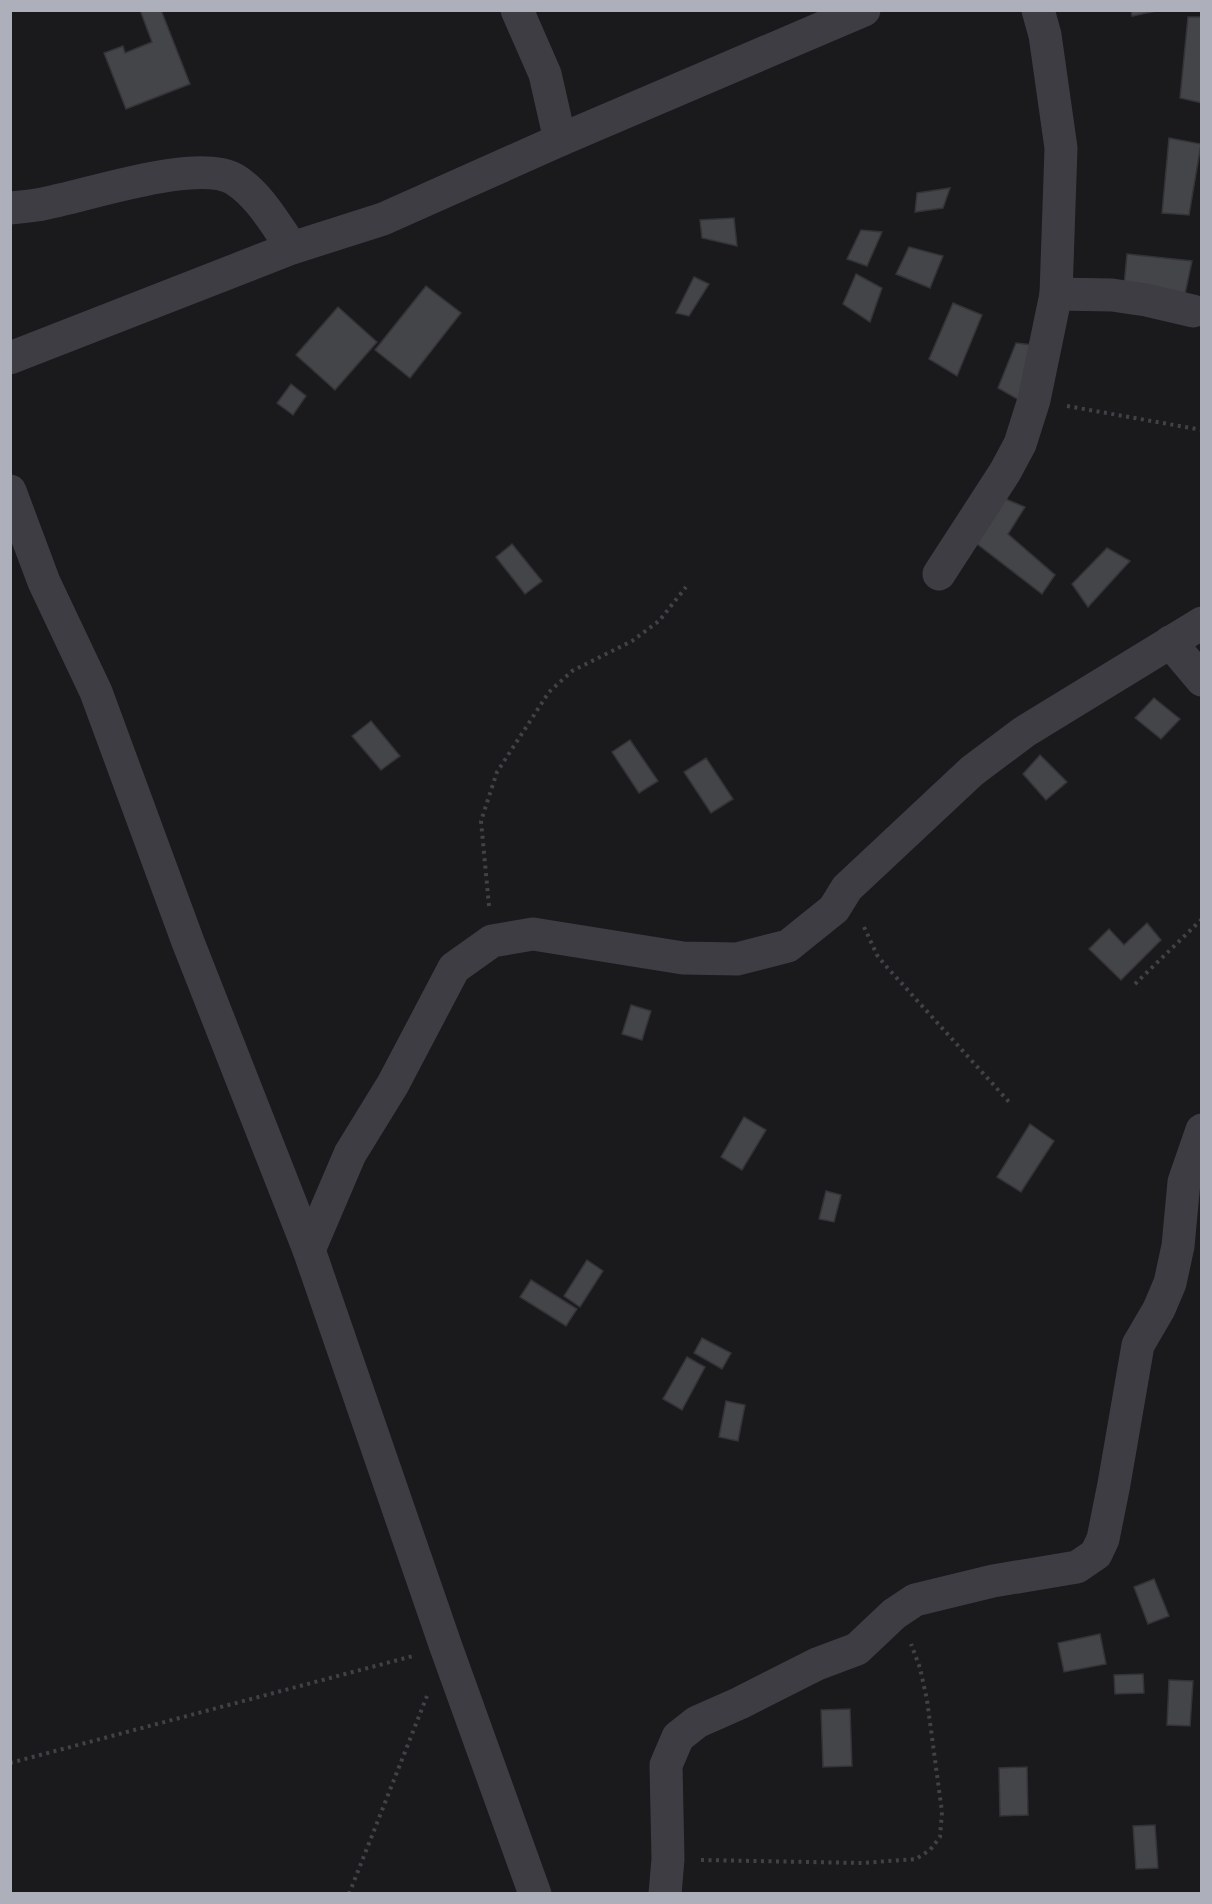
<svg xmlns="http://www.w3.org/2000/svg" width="1212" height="1904" viewBox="0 0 1212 1904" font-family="'Roboto Condensed',sans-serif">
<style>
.building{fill:#444549;stroke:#343438;stroke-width:1.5}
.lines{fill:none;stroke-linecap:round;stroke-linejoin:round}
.path{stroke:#414248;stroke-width:4;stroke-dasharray:3 4.5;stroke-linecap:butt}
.minor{stroke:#3d3d43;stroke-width:33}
</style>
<rect width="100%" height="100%" fill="#1a1a1c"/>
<!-- building -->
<g class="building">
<path d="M 140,10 L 161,10 L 190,84 L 126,109 L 104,53 L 123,46 L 125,53 L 152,42 Z"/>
<path d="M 1131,10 L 1161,10 L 1132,16 Z"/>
<path d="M 1188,17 L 1202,17 L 1202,103 L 1180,98 Z"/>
<path d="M 1169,138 L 1201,144 L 1189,215 L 1162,213 Z"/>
<path d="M 950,188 L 943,208 L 915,212 L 917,193 Z"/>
<path d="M 734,218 L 737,246 L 702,238 L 700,220 Z"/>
<path d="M 861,230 L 882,232 L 867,266 L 847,259 Z"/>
<path d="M 909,247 L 943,256 L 930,288 L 896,274 Z"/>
<path d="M 1127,254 L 1192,261 L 1182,308 L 1124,286 Z"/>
<path d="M 856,274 L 882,288 L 870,322 L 843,304 Z"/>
<path d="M 694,277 L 709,284 L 689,316 L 676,313 Z"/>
<path d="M 426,286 L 461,313 L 410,378 L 375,350 Z"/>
<path d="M 953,303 L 982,315 L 957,376 L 929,359 Z"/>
<path d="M 338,307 L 377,342 L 335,390 L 296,355 Z"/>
<path d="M 1016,343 L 1041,346 L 1033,408 L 998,388 Z"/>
<path d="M 291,384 L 306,396 L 293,415 L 277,403 Z"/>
<path d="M 1003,498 L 1025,507 L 1008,534 L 1055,575 L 1042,594 L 972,540 Z"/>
<path d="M 512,544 L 542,581 L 525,594 L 496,557 Z"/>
<path d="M 1107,548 L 1130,561 L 1088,607 L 1072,584 Z"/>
<path d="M 1154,698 L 1180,719 L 1161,739 L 1135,718 Z"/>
<path d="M 371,721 L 400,756 L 381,770 L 352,736 Z"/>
<path d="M 630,740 L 658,781 L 639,793 L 612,752 Z"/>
<path d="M 1040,755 L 1067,782 L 1046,800 L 1023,774 Z"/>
<path d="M 706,758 L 733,799 L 711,813 L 684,772 Z"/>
<path d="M 1147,923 L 1161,940 L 1121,980 L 1089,949 L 1109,929 L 1124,945 Z"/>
<path d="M 631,1005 L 651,1011 L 642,1040 L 622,1034 Z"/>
<path d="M 744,1117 L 766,1130 L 742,1170 L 721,1157 Z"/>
<path d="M 1030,1124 L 1054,1141 L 1021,1192 L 997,1177 Z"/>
<path d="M 826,1191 L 841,1195 L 834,1222 L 819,1219 Z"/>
<path d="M 587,1260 L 603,1271 L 580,1307 L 564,1296 Z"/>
<path d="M 531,1280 L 577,1309 L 566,1326 L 520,1297 Z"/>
<path d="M 702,1338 L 731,1353 L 722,1369 L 694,1353 Z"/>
<path d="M 687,1357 L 705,1367 L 682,1410 L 663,1399 Z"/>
<path d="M 726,1401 L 745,1405 L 738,1441 L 719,1437 Z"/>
<path d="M 1154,1579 L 1169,1616 L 1148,1624 L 1134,1587 Z"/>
<path d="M 1100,1634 L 1106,1664 L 1064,1672 L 1058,1643 Z"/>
<path d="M 1143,1674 L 1144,1693 L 1115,1694 L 1114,1675 Z"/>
<path d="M 1169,1680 L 1193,1681 L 1190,1726 L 1167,1725 Z"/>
<path d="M 850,1709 L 852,1766 L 823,1767 L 821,1710 Z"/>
<path d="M 1027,1767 L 1028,1815 L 1000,1816 L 999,1768 Z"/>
<path d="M 1155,1825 L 1158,1868 L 1136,1869 L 1133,1826 Z"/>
</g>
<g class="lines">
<!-- path -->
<g class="path">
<path d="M 1067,406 L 1202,430"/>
<path d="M 489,906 L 481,821 L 497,772 L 549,692 L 572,671 L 632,641 L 659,621 L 686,587"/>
<path d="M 864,927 L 877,955 L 885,965 L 1010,1103"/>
<path d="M 1135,984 L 1202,919"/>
<path d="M 10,1763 L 413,1656"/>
<path d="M 701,1860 L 862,1863 L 916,1859 L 930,1850 L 940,1837 L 942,1812 L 927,1700 L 920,1668 L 911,1644"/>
<path d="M 349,1894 L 427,1696"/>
</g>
<!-- minor -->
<g class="minor">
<path d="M 517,10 L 545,74 L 560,140"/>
<path d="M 10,208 C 23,207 35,206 47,203 C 89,195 197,158 234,179 C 259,194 276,225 292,248"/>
<path d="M 1056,294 L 1112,295 L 1146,300 L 1193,311"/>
<path d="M 10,358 L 292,248 L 383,219 L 560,140 L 864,10"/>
<path d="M 10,491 L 44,582 L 96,692 L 188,942 L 309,1250 L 446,1647 L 535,1894"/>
<path d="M 939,574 L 1005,472 L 1020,444 L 1034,400 L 1056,294 L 1061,148 L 1045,35 L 1038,10"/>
<path d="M 1170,642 L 1202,680"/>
<path d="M 309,1250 L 350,1154 L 393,1084 L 454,968 L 492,941 L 533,934 L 683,958 L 737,959 L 788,946 L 834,909 L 847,888 L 972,771 L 1024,732 L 1202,623"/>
<path d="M 665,1894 L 668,1859 L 666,1765 L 678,1737 L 697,1722 L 740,1703 L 817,1664 L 857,1649 L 894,1614 L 915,1600 L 993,1581 L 1077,1567 L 1096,1554 L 1103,1539 L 1114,1484 L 1138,1345 L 1159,1309 L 1170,1283 L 1178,1246 L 1184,1182 L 1202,1130"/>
</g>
</g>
<!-- border -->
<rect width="1212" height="1904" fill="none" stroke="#adb0bb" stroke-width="24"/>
</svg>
